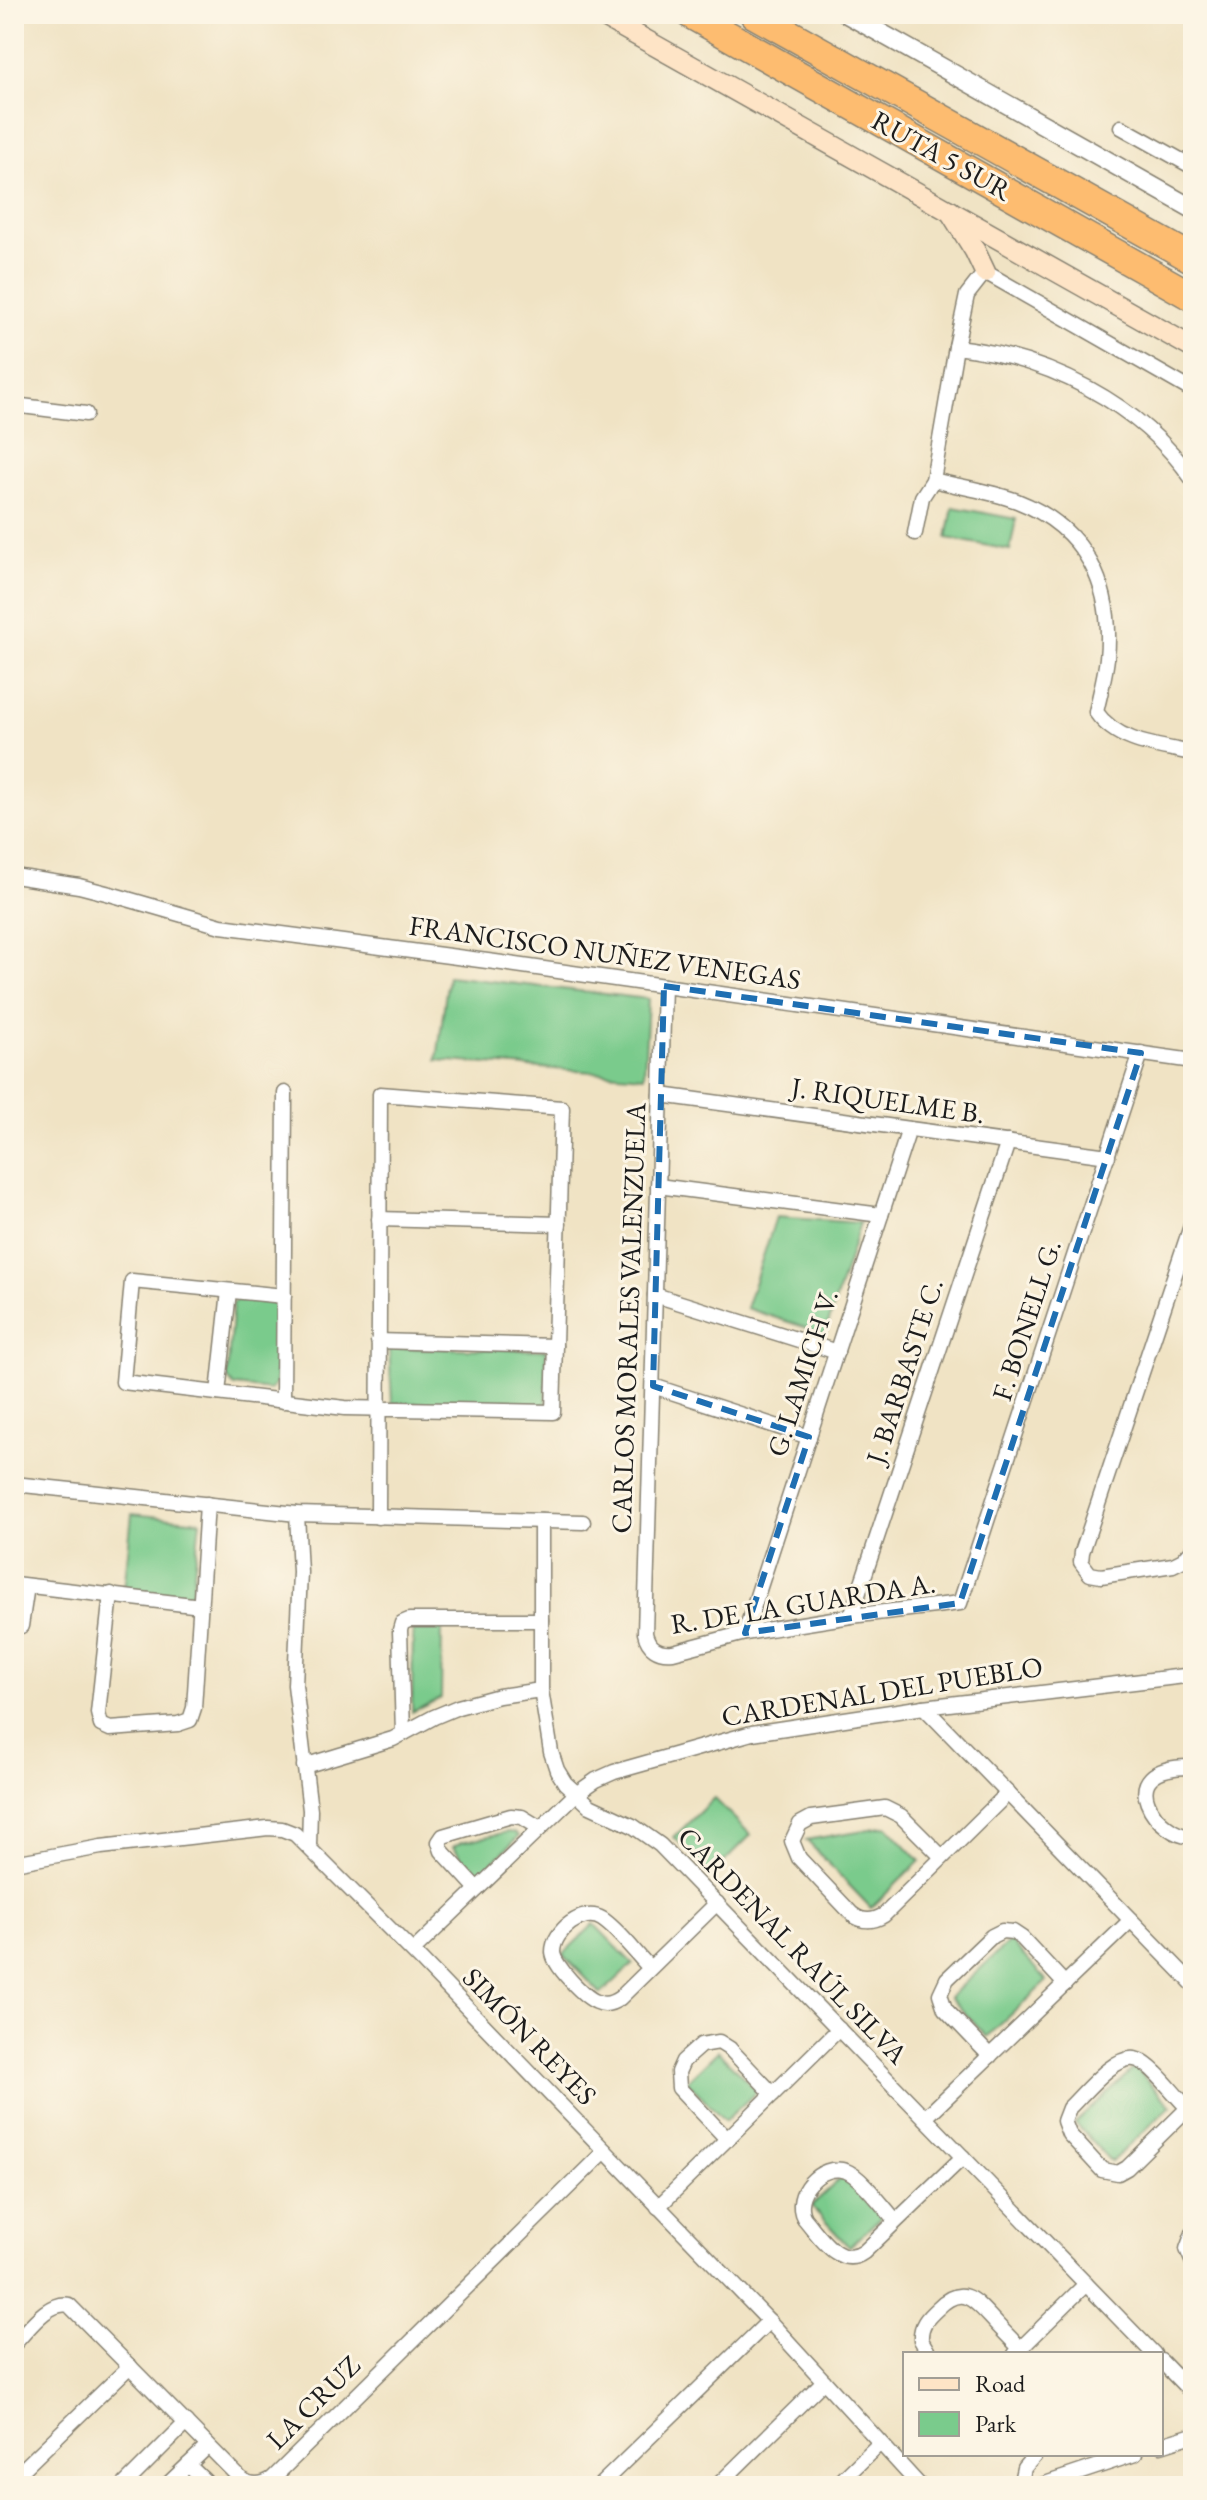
<svg xmlns="http://www.w3.org/2000/svg" width="1207" height="2500" viewBox="0 0 1207 2500" font-family="'EB Garamond',serif">
<style>
.green{fill:#7acb8c;stroke:#4b7454;stroke-width:2}
.lines{fill:none;stroke-linecap:round;stroke-linejoin:round}
.minor-casing{stroke:#868070;stroke-width:17}
.tertiary-casing{stroke:#868070;stroke-width:21}
.secondary-casing{stroke:#868070;stroke-width:23}
.motorway-casing{stroke:#868070;stroke-width:31}
.minor{stroke:#fff;stroke-width:14}
.tertiary{stroke:#fff;stroke-width:18}
.secondary{stroke:#fee4c6;stroke-width:20}
.motorway{stroke:#fdbc70;stroke-width:28}
.marked{fill:none;stroke:#1f6fb2;stroke-width:6;stroke-dasharray:16 10;stroke-linejoin:round}
.labels{text-anchor:middle;dominant-baseline:central;stroke-width:6;stroke-linejoin:round;paint-order:stroke}
.street-label{font-size:28px;fill:#1c1c1c;stroke:#fcf5e5}
</style>
<rect width="100%" height="100%" fill="#fcf5e5"/>
<filter id="ink" filterUnits="userSpaceOnUse"><feTurbulence type="fractalNoise" baseFrequency=".0125" numOctaves="2"/><feDisplacementMap in="SourceGraphic" scale="16" xChannelSelector="R" yChannelSelector="G"/><feConvolveMatrix kernelMatrix="1 2 1 2 8 2 1 2 1" color-interpolation-filters="sRGB"/></filter>
<filter id="wash" filterUnits="userSpaceOnUse"><feTurbulence type="fractalNoise" baseFrequency=".006" numOctaves="4" result="noise"/><feDisplacementMap in="SourceGraphic" scale="32" xChannelSelector="R" yChannelSelector="G"/><feGaussianBlur stdDeviation="1.8" result="paint"/><feColorMatrix in="noise" values="0 0 0 0 0 0 0 0 0 0 0 0 0 0 0 0 0 1.4 0 .05"/><feComposite in="paint" operator="in"/></filter>
<g filter="url(#wash)">
<rect width="100%" height="100%" fill="#f0e3c4"/>
<!-- green -->
<g class="green">
<path d="M 953,507 L 1016,519 L 1010,550 L 947,538 Z"/>
<path d="M 448,976 L 648,999 L 644,1076 L 437,1060 Z"/>
<path d="M 776,1217 L 860,1223 L 825,1334 L 746,1308 Z"/>
<path d="M 238,1299 L 273,1302 L 277,1307 L 276,1383 L 270,1390 L 234,1386 L 227,1377 L 233,1302 Z"/>
<path d="M 389,1348 L 546,1350 L 546,1406 L 392,1403 Z"/>
<path d="M 132,1514 L 200,1521 L 192,1591 L 189,1595 L 178,1597 L 124,1590 Z"/>
<path d="M 413,1628 L 442,1628 L 441,1698 L 412,1712 Z"/>
<path d="M 714,1798 L 751,1835 L 711,1875 L 674,1837 Z"/>
<path d="M 887,1826 L 920,1861 L 871,1908 L 806,1840 Z"/>
<path d="M 508,1832 L 516,1833 L 519,1836 L 478,1877 L 453,1847 L 461,1842 Z"/>
<path d="M 594,1924 L 633,1964 L 601,1994 L 563,1954 Z"/>
<path d="M 1010,1941 L 1047,1981 L 987,2037 L 950,1997 Z"/>
<path d="M 718,2051 L 757,2091 L 725,2121 L 687,2081 Z"/>
<path d="M 1135,2067 L 1171,2106 L 1111,2162 L 1075,2123 Z"/>
<path d="M 843,2176 L 881,2217 L 849,2247 L 811,2206 Z"/>
</g>
</g>
<g filter="url(#ink)">
<g class="lines">
<!-- minor casing -->
<g class="minor-casing">
<g id="minor">
<path d="M 1121,127 L 1193,167"/>
<path d="M 956,347 C 1047,357 1140,403 1193,480"/>
<path d="M 14,405 L 86,414"/>
<path d="M 933,480 C 961,487 990,491 1017,501 C 1086,528 1114,586 1107,658 C 1105,676 1100,694 1096,712 C 1117,743 1159,746 1193,753"/>
<path d="M 915,533 L 922,497 L 933,480 L 956,347 L 967,295 L 985,272 L 1193,391"/>
<path d="M 14,876 L 79,886 L 110,894 L 221,926 L 495,962 L 1193,1061"/>
<path d="M 664,986 L 645,1633 C 648,1647 658,1654 673,1652 L 745,1633 L 851,1616 L 960,1603 L 1141,1053"/>
<path d="M 661,1095 L 1108,1156"/>
<path d="M 658,1186 L 881,1215"/>
<path d="M 379,1219 L 559,1224"/>
<path d="M 1193,1220 L 1082,1552 L 1081,1562 L 1090,1574 L 1101,1576 L 1173,1565 L 1183,1560 L 1193,1549"/>
<path d="M 655,1295 L 837,1352"/>
<path d="M 284,1296 L 132,1281 L 123,1382 L 345,1408 L 553,1412 L 562,1108 L 380,1094 L 378,1517"/>
<path d="M 378,1341 L 555,1346"/>
<path d="M 653,1386 L 809,1437"/>
<path d="M 218,1393 L 229,1291"/>
<path d="M 283,1401 L 285,1093"/>
<path d="M 14,1484 L 297,1514 L 583,1522"/>
<path d="M 297,1514 L 300,1572 L 295,1685 L 310,1810 L 309,1846"/>
<path d="M 541,1521 L 541,1690 L 551,1752 L 557,1770 L 565,1783 L 590,1806 L 633,1826 L 660,1845 L 1154,2354"/>
<path d="M 14,1584 L 201,1606"/>
<path d="M 111,1594 L 98,1713 L 101,1725 L 110,1729 L 178,1724 L 190,1720 L 194,1708 L 207,1504"/>
<path d="M 851,1616 L 1008,1142"/>
<path d="M 21,1626 L 27,1586"/>
<path d="M 745,1633 L 909,1129"/>
<path d="M 924,1707 L 1193,1984"/>
<path d="M 403,1734 L 400,1630 L 402,1623 L 409,1620 L 541,1620"/>
<path d="M 304,1766 L 393,1739 L 434,1717 L 458,1707 L 499,1696 L 541,1690"/>
<path d="M 1193,1767 C 1105,1765 1160,1841 1193,1836"/>
<path d="M 942,1857 L 901,1816 L 885,1808 L 811,1818 L 800,1824 L 792,1841 L 799,1858 L 852,1914 C 862,1922 873,1922 884,1915 L 1008,1793"/>
<path d="M 14,1863 L 101,1847 L 268,1828 L 282,1829 L 295,1834 L 422,1961 L 769,2321 L 920,2486"/>
<path d="M 477,1889 L 442,1851 L 439,1842 L 443,1836 L 511,1816 L 522,1817 L 540,1828"/>
<path d="M 413,1951 L 576,1794 L 596,1780 L 614,1772 L 752,1733 L 924,1707 L 1193,1675"/>
<path d="M 650,1968 C 636,1954 619,1930 602,1919 C 583,1907 553,1931 553,1952 C 553,1965 585,1998 597,2002 C 605,2006 613,2003 620,1998 L 717,1903"/>
<path d="M 990,2056 L 945,2009 L 940,1994 L 947,1979 L 992,1936 L 1002,1931 L 1013,1932 L 1022,1938 L 1065,1984"/>
<path d="M 1188,2108 C 1175,2096 1154,2066 1138,2060 C 1117,2051 1084,2094 1069,2108 L 1064,2121 L 1069,2134 L 1102,2170 L 1118,2173 L 1127,2168 L 1193,2103"/>
<path d="M 925,2118 L 1131,1920"/>
<path d="M 727,2139 L 679,2088 L 678,2072 L 683,2061 L 701,2045 L 719,2042 L 730,2049 L 773,2094"/>
<path d="M 658,2207 L 839,2029"/>
<path d="M 896,2221 C 884,2208 861,2176 846,2171 C 821,2162 791,2195 804,2218 C 819,2235 839,2270 864,2252 L 963,2157"/>
<path d="M 1193,2233 L 1187,2249 L 1193,2263"/>
<path d="M 14,2344 C 28,2330 48,2300 69,2305 L 241,2479 C 251,2486 261,2486 272,2479 L 605,2151"/>
<path d="M 929,2354 L 921,2340 C 920,2325 927,2318 938,2308 C 963,2283 975,2301 994,2321 C 1002,2330 1011,2339 1020,2348"/>
<path d="M 1015,2354 L 1086,2284"/>
<path d="M 1161,2361 L 1193,2394"/>
<path d="M 1161,2445 L 1193,2435"/>
<path d="M 188,2465 L 210,2486"/>
<path d="M 14,2478 L 130,2366"/>
<path d="M 123,2486 L 186,2423"/>
<path d="M 166,2486 L 208,2446"/>
<path d="M 599,2486 L 769,2321"/>
<path d="M 717,2486 L 824,2381"/>
<path d="M 836,2486 L 880,2443"/>
<path d="M 1020,2486 L 1024,2468 L 1036,2454"/>
<path d="M 1039,2486 L 1135,2454"/>
</g>
</g>
<!-- tertiary casing -->
<g class="tertiary-casing">
<path id="tertiary" d="M 847,14 L 1193,209"/>
</g>
<!-- secondary casing -->
<g class="secondary-casing">
<g id="secondary">
<path d="M 599,14 L 1193,348"/>
<path d="M 950,211 L 975,251 L 985,272"/>
</g>
</g>
<!-- motorway casing -->
<g class="motorway-casing">
<g id="motorway">
<path d="M 690,14 L 1193,297"/>
<path d="M 754,14 L 1193,259"/>
</g>
</g>
<!-- minor -->
<use href="#minor" class="minor"/>
<!-- tertiary -->
<use href="#tertiary" class="tertiary"/>
<!-- secondary -->
<use href="#secondary" class="secondary"/>
<!-- motorway -->
<use href="#motorway" class="motorway"/>
</g>
</g>
<!-- marked area -->
<path class="marked" d="M 664,986 L 1141,1053 L 960,1603 L 745,1633 L 809,1437 L 653,1386 Z"/>
<g class="labels">
<!-- street labels -->
<g class="street-label">
<text transform="translate(942 155) rotate(29)">RUTA 5 SUR</text>
<text transform="translate(605 952) rotate(8)">FRANCISCO NUÑEZ VENEGAS</text>
<text transform="translate(888 1100) rotate(8)">J. RIQUELME B.</text>
<text transform="translate(628 1318) rotate(-88)">CARLOS MORALES VALENZUELA</text>
<text transform="translate(1026 1320) rotate(-72)">F. BONELL G.</text>
<text transform="translate(904 1371) rotate(-72)">J. BARBASTE C.</text>
<text transform="translate(802 1373) rotate(-72)">G. LAMICH V.</text>
<text transform="translate(803 1603) rotate(-9)">R. DE LA GUARDA A.</text>
<text transform="translate(882 1691) rotate(-9)">CARDENAL DEL PUEBLO</text>
<text transform="translate(793 1945) rotate(46)">CARDENAL RAÚL SILVA</text>
<text transform="translate(530 2036) rotate(46)">SIMÓN REYES</text>
<text transform="translate(313 2402) rotate(-45)">LA CRUZ</text>
</g>
</g>
<!-- margin -->
<rect width="1207" height="2500" fill="none" stroke="#fcf5e5" stroke-width="48"/>
<!-- legend -->
<rect x="903" y="2352" width="260" height="104" fill="#fcf5e5" stroke="#a29e95" stroke-width="2"/>
<rect x="919" y="2378" width="40" height="12" fill="#fee4c6" stroke="#a29e95" stroke-width="2"/>
<text x="975" y="2392" font-size="24" fill="#1c1c1c">Road</text>
<rect x="919" y="2412" width="40" height="24" fill="#7acb8c" stroke="#a29e95" stroke-width="2"/>
<text x="975" y="2432" font-size="24" fill="#1c1c1c">Park</text>
</svg>
